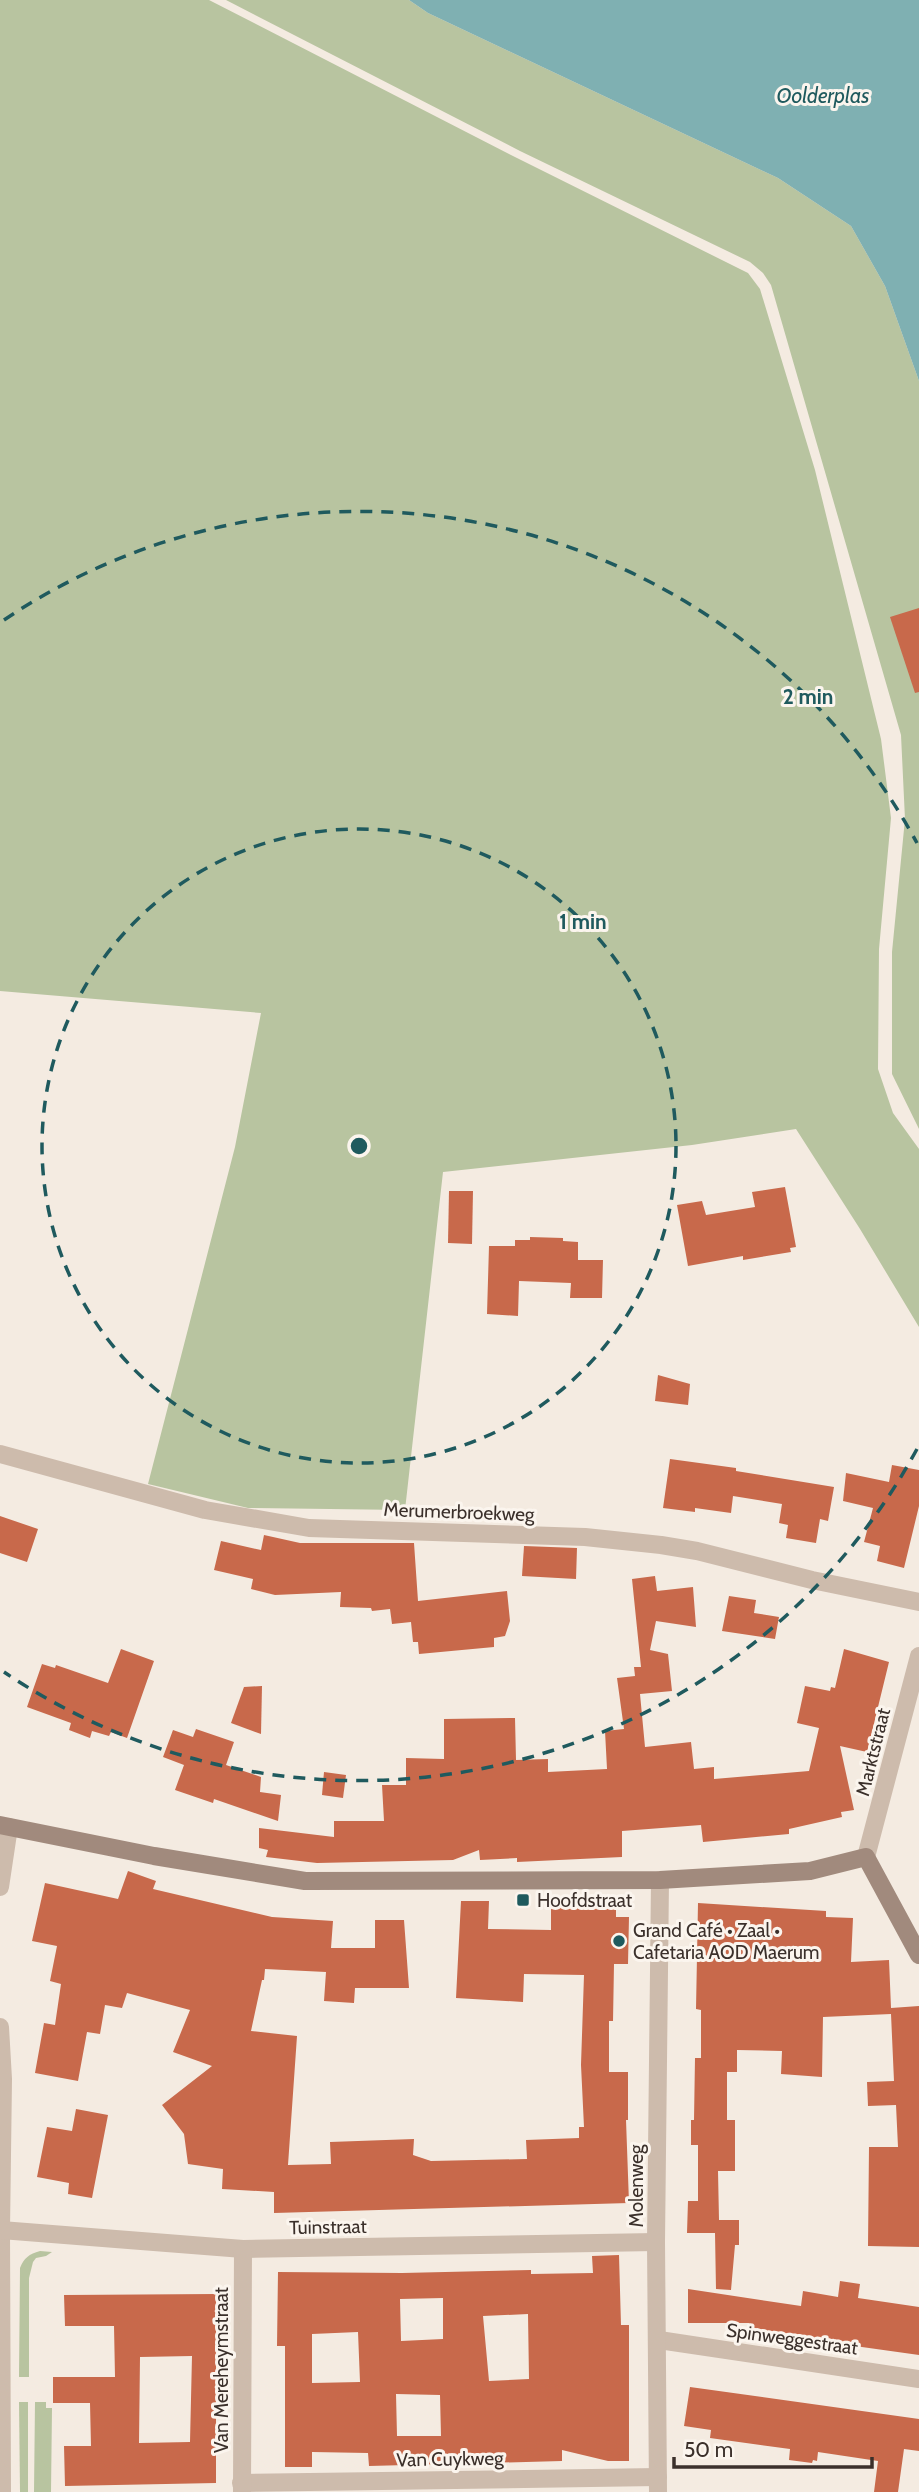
<svg xmlns="http://www.w3.org/2000/svg" width="919" height="2492" viewBox="0 0 919 2492" font-family="Cabin,sans-serif">
<style>
.green{fill:#b8c4a0}
.water{fill:#7fb0b2}
.building{fill:#c8694b;fill-rule:evenodd}
.lines{fill:none;stroke-linecap:round;stroke-linejoin:round}
.street{stroke:#cdbbac;stroke-width:18}
.secondary{stroke:#a18a7d;stroke-width:18}
.ring{fill:none;stroke:#1f5a5e;stroke-width:3.5;stroke-dasharray:12 9}
.poi-dot{fill:#1f5a5e;stroke:#fbf5ee;stroke-width:2.5}
.labels{text-anchor:middle;dominant-baseline:central;stroke-width:6;stroke-linejoin:round;paint-order:stroke}
.street-label{font-size:19px;fill:#3b302b;stroke:#fbf5ee}
.poi-label{font-size:19px;fill:#3b302b;stroke:#fbf5ee;text-anchor:start}
.water-label{font-size:21px;font-style:italic;fill:#1f5a5e;stroke:#fbf5ee}
.centre{fill:#1f5a5e;stroke:#fbf5ee;stroke-width:3.5}
.ring-label{font-size:21px;text-anchor:middle;font-weight:bold;fill:#1f5a5e;stroke:#fbf5ee;stroke-width:6;stroke-linejoin:round;paint-order:stroke}
</style>
<rect width="100%" height="100%" fill="#f4ebe1"/>
<!-- green -->
<g class="green">
<path d="M 0,0 L 209,0 L 517,158 L 748,273 L 760,289 L 815,470 L 881,739 L 891,818 L 879,949 L 878,1069 L 893,1113 L 919,1149 L 919,1327 L 860,1229 L 796,1129 L 692,1145 L 443,1172 L 405,1510 L 248,1508 L 148,1484 L 235,1147 L 261,1013 L 0,991 Z"/>
<path d="M 226,0 L 409,0 L 428,13 L 778,178 L 851,226 L 885,286 L 919,381 L 919,1129 L 892,1074 L 892,952 L 905,819 L 901,735 L 771,285 L 763,273 L 750,262 L 520,151 Z"/>
<path d="M 40,2251 L 52,2252 L 46,2256 L 36,2258 L 33,2262 L 29,2278 L 29,2377 L 19,2377 L 20,2268 C 24,2258 29,2254 40,2251 Z"/>
<path d="M 19,2402 L 28,2402 L 28,2492 L 20,2492 Z"/>
<path d="M 35,2402 L 46,2402 L 46,2408 L 52,2408 L 51,2492 L 34,2492 Z"/>
</g>
<!-- water -->
<path class="water" d="M 409,0 L 919,0 L 919,381 L 885,286 L 851,226 L 778,178 L 428,13 Z"/>
<!-- building -->
<g class="building">
<path d="M 919,608 L 919,692 L 915,693 L 890,617 Z"/>
<path d="M 785,1187 L 796,1247 L 790,1248 L 791,1252 L 743,1260 L 743,1256 L 688,1266 L 677,1205 L 702,1201 L 706,1215 L 755,1207 L 752,1192 Z"/>
<path d="M 449,1191 L 473,1191 L 472,1244 L 448,1243 Z"/>
<path d="M 530,1237 L 563,1238 L 563,1241 L 578,1242 L 578,1260 L 603,1260 L 602,1298 L 570,1298 L 571,1283 L 519,1281 L 518,1316 L 487,1314 L 489,1246 L 515,1246 L 515,1240 L 530,1240 Z"/>
<path d="M 658,1375 L 690,1384 L 688,1405 L 655,1401 Z"/>
<path d="M 670,1459 L 736,1468 L 736,1471 L 834,1487 L 828,1521 L 820,1519 L 816,1543 L 786,1538 L 788,1525 L 779,1523 L 782,1504 L 733,1496 L 731,1513 L 695,1508 L 695,1512 L 663,1508 Z"/>
<path d="M 892,1465 L 919,1470 L 919,1506 L 904,1568 L 877,1561 L 880,1546 L 864,1542 L 873,1508 L 843,1501 L 846,1473 L 889,1482 Z"/>
<path d="M 0,1516 L 38,1529 L 27,1562 L 0,1553 Z"/>
<path d="M 264,1535 L 300,1543 L 414,1543 L 418,1601 L 507,1591 L 510,1621 L 505,1636 L 494,1638 L 494,1647 L 419,1654 L 418,1642 L 413,1642 L 411,1622 L 392,1624 L 390,1609 L 372,1611 L 371,1608 L 340,1607 L 341,1592 L 275,1595 L 251,1589 L 253,1579 L 214,1570 L 221,1541 L 261,1550 Z"/>
<path d="M 524,1546 L 577,1548 L 576,1579 L 522,1576 Z"/>
<path d="M 655,1576 L 657,1591 L 693,1587 L 696,1627 L 656,1621 L 650,1650 L 668,1654 L 672,1691 L 640,1694 L 645,1747 L 691,1742 L 694,1769 L 714,1767 L 714,1779 L 809,1771 L 819,1728 L 797,1723 L 805,1686 L 830,1691 L 831,1687 L 835,1688 L 844,1649 L 889,1662 L 867,1752 L 840,1746 L 854,1810 L 841,1812 L 842,1817 L 789,1829 L 789,1834 L 703,1842 L 701,1825 L 622,1831 L 622,1857 L 517,1862 L 517,1858 L 480,1860 L 479,1850 L 453,1860 L 317,1863 L 266,1857 L 268,1850 L 259,1848 L 259,1828 L 334,1837 L 334,1821 L 384,1821 L 382,1785 L 406,1785 L 406,1758 L 444,1759 L 444,1719 L 515,1718 L 516,1760 L 548,1759 L 548,1772 L 607,1769 L 605,1731 L 624,1729 L 617,1678 L 635,1676 L 634,1667 L 641,1667 L 632,1579 Z"/>
<path d="M 729,1596 L 756,1600 L 754,1613 L 779,1617 L 775,1639 L 722,1631 Z"/>
<path d="M 121,1649 L 154,1661 L 127,1738 L 111,1732 L 109,1736 L 92,1731 L 90,1738 L 69,1730 L 71,1723 L 27,1707 L 42,1664 L 55,1668 L 56,1665 L 108,1683 Z"/>
<path d="M 262,1686 L 261,1734 L 231,1723 L 244,1687 Z"/>
<path d="M 196,1729 L 234,1742 L 226,1765 L 261,1777 L 260,1792 L 281,1795 L 278,1821 L 214,1799 L 213,1803 L 175,1790 L 184,1765 L 163,1757 L 173,1730 L 193,1737 Z"/>
<path d="M 324,1772 L 346,1775 L 343,1798 L 322,1795 Z"/>
<path d="M 128,1871 L 156,1881 L 153,1889 L 272,1917 L 333,1921 L 331,1948 L 375,1948 L 375,1920 L 404,1920 L 409,1988 L 355,1988 L 354,2003 L 324,2001 L 326,1972 L 265,1969 L 264,1980 L 262,1980 L 251,2031 L 297,2036 L 288,2165 L 331,2164 L 330,2142 L 414,2139 L 413,2155 L 431,2161 L 527,2159 L 526,2140 L 579,2138 L 579,2127 L 584,2127 L 581,2065 L 584,1975 L 524,1974 L 523,2002 L 456,1998 L 461,1901 L 489,1901 L 488,1929 L 551,1930 L 551,1899 L 616,1901 L 616,1917 L 629,1917 L 628,1964 L 614,1964 L 613,2021 L 609,2021 L 609,2072 L 628,2072 L 628,2120 L 626,2120 L 629,2203 L 274,2213 L 274,2192 L 222,2189 L 223,2169 L 188,2164 L 184,2134 L 162,2105 L 212,2066 L 173,2052 L 190,2010 L 127,1993 L 122,2008 L 105,2005 L 100,2034 L 87,2032 L 78,2081 L 35,2073 L 44,2023 L 55,2025 L 61,1984 L 50,1981 L 57,1946 L 32,1941 L 45,1883 L 118,1899 Z"/>
<path d="M 698,1903 L 826,1911 L 826,1917 L 853,1918 L 851,1962 L 889,1960 L 891,2008 L 919,2006 L 919,2247 L 868,2246 L 869,2147 L 898,2147 L 896,2105 L 868,2106 L 867,2082 L 894,2081 L 891,2014 L 823,2017 L 822,2077 L 781,2074 L 782,2051 L 737,2050 L 737,2072 L 727,2072 L 727,2120 L 735,2120 L 735,2171 L 718,2171 L 719,2220 L 739,2220 L 739,2245 L 735,2245 L 731,2290 L 716,2289 L 715,2233 L 687,2233 L 688,2201 L 698,2201 L 698,2145 L 691,2145 L 691,2120 L 694,2120 L 695,2058 L 701,2058 L 701,2010 L 696,2009 Z"/>
<path d="M 76,2109 L 108,2115 L 92,2198 L 68,2194 L 69,2183 L 37,2177 L 47,2127 L 72,2131 Z"/>
<path d="M 619,2255 L 621,2325 L 629,2325 L 629,2461 L 608,2461 L 562,2450 L 562,2461 L 369,2466 L 368,2453 L 312,2452 L 312,2467 L 285,2467 L 285,2346 L 277,2346 L 278,2272 L 402,2273 L 531,2270 L 531,2274 L 593,2273 L 592,2256 ZM 443,2298 L 443,2339 L 401,2341 L 400,2299 ZM 528,2314 L 529,2379 L 489,2381 L 483,2316 ZM 358,2332 L 360,2382 L 312,2383 L 312,2334 ZM 396,2394 L 440,2395 L 441,2436 L 397,2436 Z"/>
<path d="M 840,2281 L 860,2284 L 858,2298 L 919,2307 L 919,2355 L 748,2331 L 749,2323 L 688,2323 L 688,2289 L 801,2306 L 803,2291 L 838,2297 Z"/>
<path d="M 216,2294 L 216,2483 L 65,2486 L 64,2446 L 91,2446 L 90,2403 L 53,2403 L 53,2377 L 115,2377 L 114,2326 L 65,2326 L 64,2295 ZM 192,2356 L 190,2442 L 139,2443 L 140,2357 Z"/>
<path d="M 690,2387 L 919,2419 L 919,2451 L 904,2449 L 898,2492 L 874,2492 L 878,2461 L 818,2452 L 817,2461 L 813,2460 L 812,2463 L 789,2460 L 790,2449 L 710,2438 L 711,2430 L 684,2426 Z"/>
</g>
<g class="lines">
<!-- street -->
<g class="street">
<path d="M 0,1454 L 205,1510 L 309,1528 L 585,1537 L 661,1545 L 697,1551 L 812,1580 L 919,1602"/>
<path d="M 866,1857 L 919,1656"/>
<path d="M 0,1887 L 9,1827"/>
<path d="M 0,2027 L 3,2079 L 1,2230 L 2,2492"/>
<path d="M 1,2230 L 243,2249 L 656,2242"/>
<path d="M 659,2340 L 919,2379"/>
<path d="M 241,2483 L 658,2477"/>
<path d="M 242,2492 L 243,2249"/>
<path d="M 658,2492 L 656,2242 L 660,1880"/>
</g>
<!-- secondary -->
<path class="secondary" d="M 0,1825 L 154,1856 L 305,1881 L 660,1880 L 810,1871 L 866,1857 L 919,1955"/>
</g>
<!-- distance rings -->
<g class="ring">
<circle cx="359" cy="1146" r="317"/>
<path d="M917 1449A635 635 0 0 1 4 1672M4 620A635 635 0 0 1 917 843"/>
</g>
<!-- markers -->
<g class="poi-dot">
<rect x="516" y="1893" width="14" height="14" rx="3.5"/>
<circle cx="619" cy="1941" r="7"/>
</g>
<g class="labels">
<!-- street labels -->
<g class="street-label">
<text transform="translate(459 1512) rotate(2)">Merumerbroekweg</text>
<text transform="translate(873 1752) rotate(-76)">Marktstraat</text>
<text transform="translate(636 2186) rotate(-90)">Molenweg</text>
<text transform="translate(328 2227) rotate(-1)">Tuinstraat</text>
<text transform="translate(792 2339) rotate(8)">Spinweggestraat</text>
<text transform="translate(221 2370) rotate(-90)">Van Mereheymstraat</text>
<text transform="translate(450 2459) rotate(-1)">Van Cuykweg</text>
</g>
<!-- poi labels -->
<g class="poi-label">
<text x="537" y="1900">Hoofdstraat</text>
<text x="633" y="1930">Grand Café • Zaal •<tspan x="633" dy="22">Cafetaria AOD Maerum</tspan></text>
</g>
<!-- water labels -->
<g class="water-label">
<text x="823" y="95">Oolderplas</text>
</g>
</g>
<circle cx="359" cy="1146" r="10" class="centre"/>
<g class="ring-label">
<text x="808" y="704">2 min</text>
<text x="583" y="929">1 min</text>
</g>
<!-- scale -->
<path d="M674 2457v10h198v-10" fill="none" stroke="#3b302b" stroke-width="3.5"/>
<text x="684" y="2457" font-size="21" fill="#3b302b" stroke="#fbf5ee" stroke-width="5" paint-order="stroke">50 m</text>
</svg>
